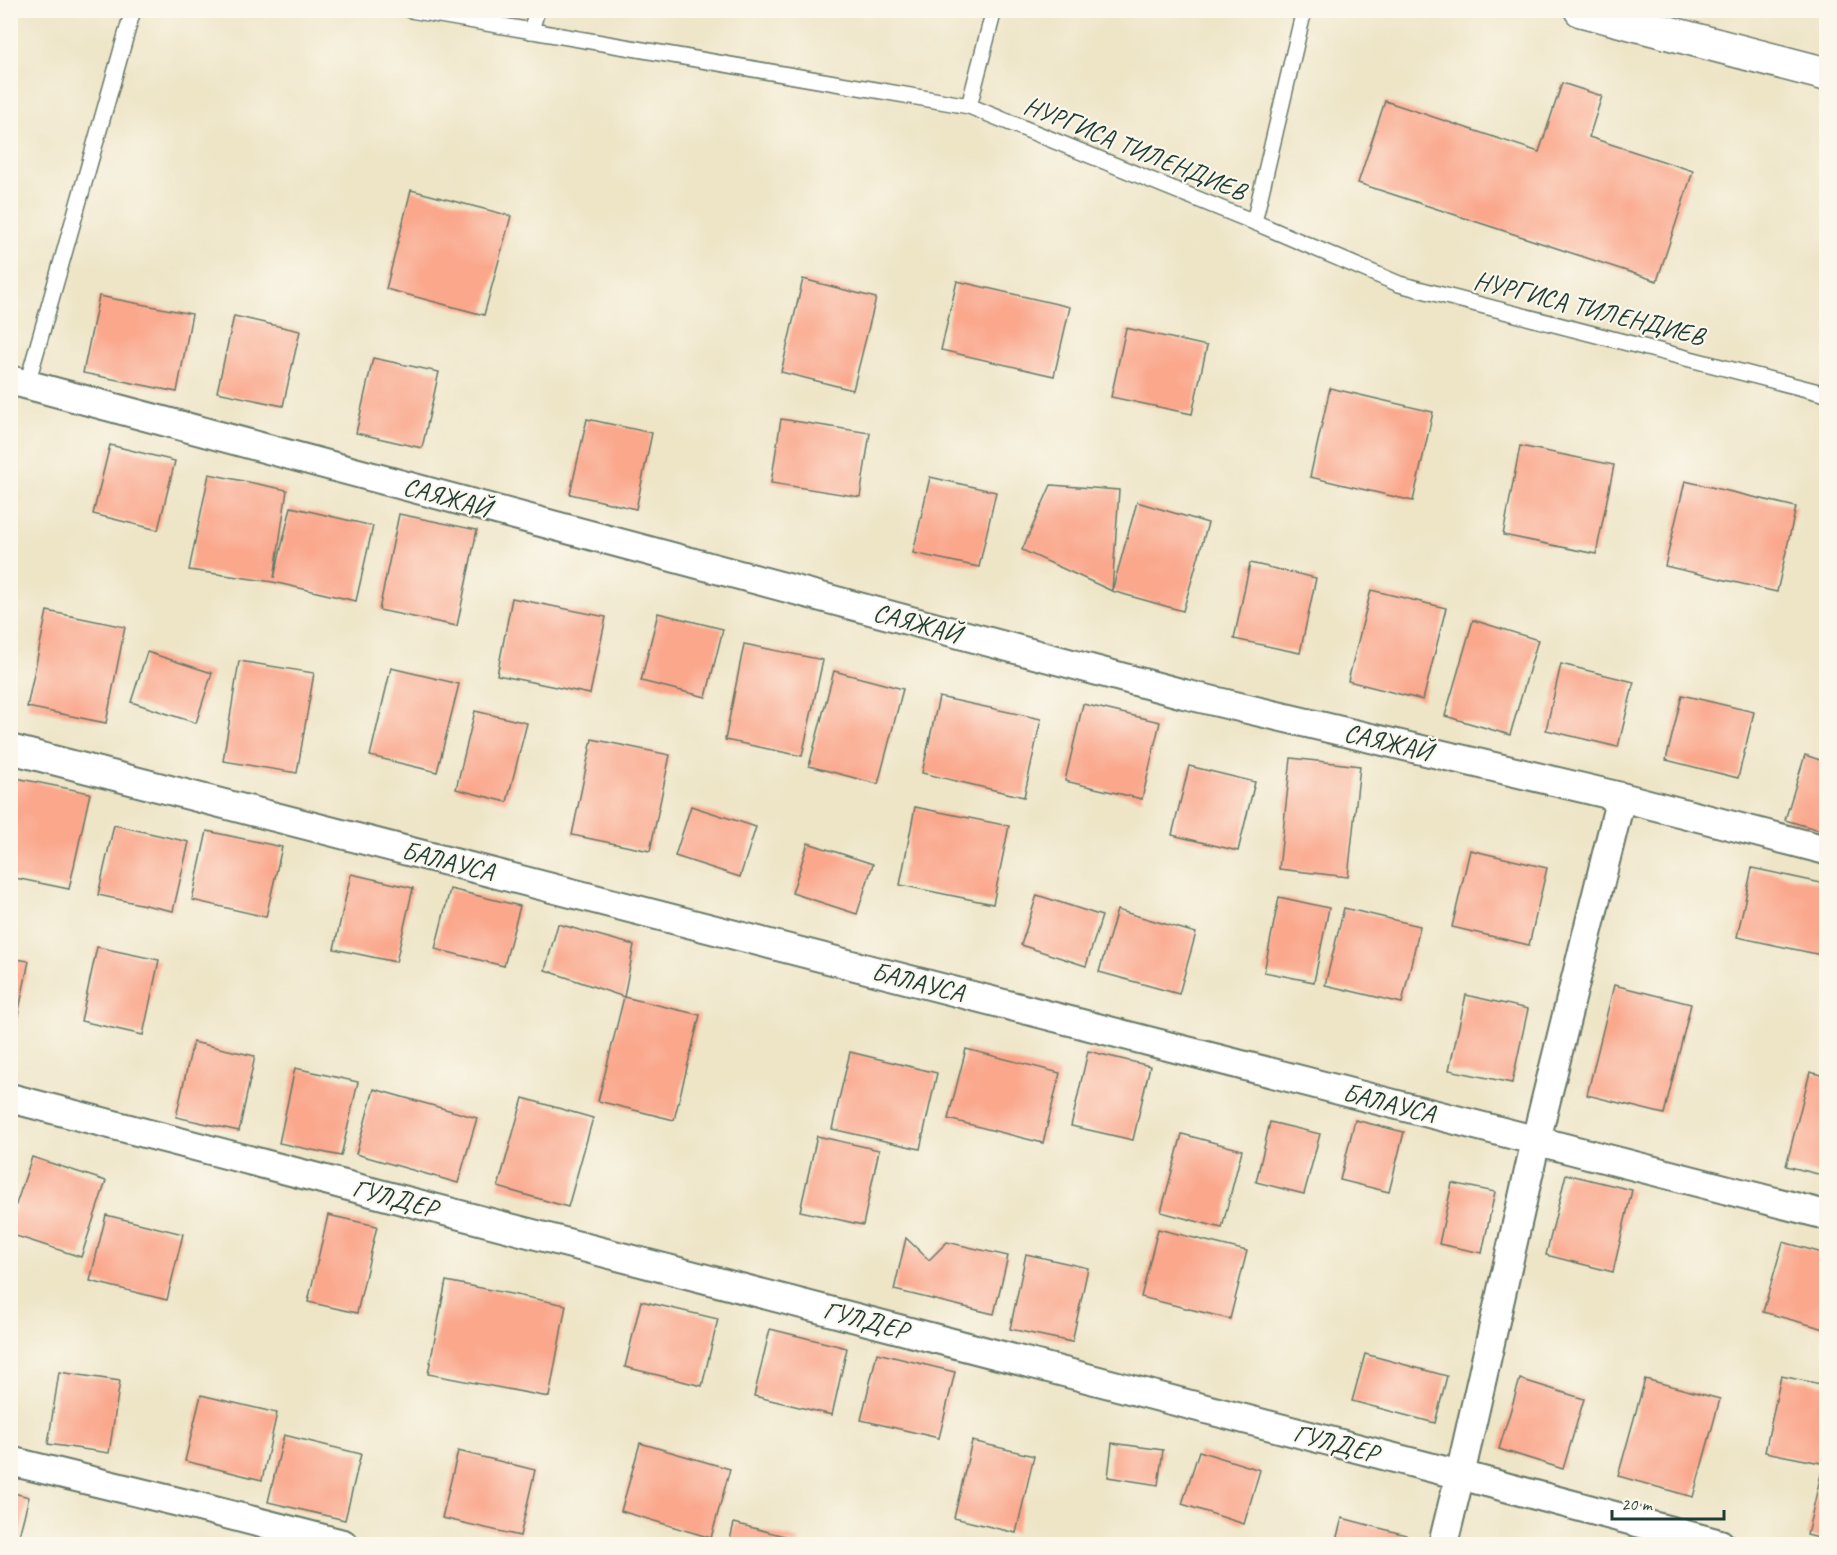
<svg xmlns="http://www.w3.org/2000/svg" width="1837" height="1555" viewBox="0 0 1837 1555" font-family="Caveat,sans-serif">
<style>
.building{fill:#faa78c}
.lines{fill:none;stroke-linecap:round;stroke-linejoin:round}
.service-casing{stroke:#677867;stroke-width:18}
.minor-casing{stroke:#677867;stroke-width:32}
.tertiary-casing{stroke:#677867;stroke-width:36}
.service{stroke:#fff;stroke-width:15}
.minor{stroke:#fff;stroke-width:28}
.tertiary{stroke:#fff;stroke-width:33}
.labels{text-anchor:middle;dominant-baseline:central;stroke-width:4.5;stroke-linejoin:round;paint-order:stroke}
.street-label{font-size:26px;fill:#1f3d34;stroke:#fbf7ec}
</style>
<rect width="100%" height="100%" fill="#fbf7ec"/>
<filter id="ink" filterUnits="userSpaceOnUse"><feTurbulence type="fractalNoise" baseFrequency=".0167" numOctaves="2"/><feDisplacementMap in="SourceGraphic" scale="12" xChannelSelector="R" yChannelSelector="G"/><feConvolveMatrix kernelMatrix="1 2 1 2 8 2 1 2 1" color-interpolation-filters="sRGB"/></filter>
<filter id="wash" filterUnits="userSpaceOnUse"><feTurbulence type="fractalNoise" baseFrequency=".008" numOctaves="4" result="noise"/><feDisplacementMap in="SourceGraphic" scale="24" xChannelSelector="R" yChannelSelector="G"/><feGaussianBlur stdDeviation="1.35" result="paint"/><feColorMatrix in="noise" values="0 0 0 0 0 0 0 0 0 0 0 0 0 0 0 0 0 1.4 0 .05"/><feComposite in="paint" operator="in"/></filter>
<g filter="url(#wash)">
<rect width="100%" height="100%" fill="#eee5c7"/>
<g id="blocks">
<!-- building -->
<g class="building">
<path d="M 1562,83 L 1602,96 L 1589,137 L 1693,171 L 1657,281 L 1358,183 L 1385,101 L 1539,152 Z"/>
<path d="M 411,190 L 511,216 L 484,315 L 386,289 Z"/>
<path d="M 803,279 L 876,298 L 853,390 L 781,372 Z"/>
<path d="M 957,281 L 1070,307 L 1054,376 L 941,350 Z"/>
<path d="M 99,296 L 192,314 L 177,392 L 83,373 Z"/>
<path d="M 234,316 L 300,331 L 283,406 L 217,392 Z"/>
<path d="M 1126,328 L 1207,346 L 1192,414 L 1111,397 Z"/>
<path d="M 373,358 L 439,372 L 422,448 L 356,433 Z"/>
<path d="M 1330,388 L 1433,412 L 1413,501 L 1310,477 Z"/>
<path d="M 587,419 L 652,433 L 636,509 L 570,494 Z"/>
<path d="M 781,419 L 870,433 L 860,497 L 771,483 Z"/>
<path d="M 110,445 L 175,461 L 158,530 L 93,514 Z"/>
<path d="M 1520,446 L 1614,465 L 1596,554 L 1503,535 Z"/>
<path d="M 209,474 L 287,490 L 274,578 L 291,507 L 373,526 L 356,601 L 273,582 L 189,570 Z"/>
<path d="M 930,477 L 996,492 L 979,567 L 913,553 Z"/>
<path d="M 1685,481 L 1796,507 L 1777,592 L 1665,566 Z"/>
<path d="M 1051,485 L 1119,490 L 1112,591 L 1022,550 Z"/>
<path d="M 1137,502 L 1208,523 L 1183,611 L 1112,591 Z"/>
<path d="M 399,514 L 477,530 L 457,626 L 379,610 Z"/>
<path d="M 1250,563 L 1316,578 L 1300,653 L 1234,639 Z"/>
<path d="M 1371,590 L 1446,608 L 1423,700 L 1348,681 Z"/>
<path d="M 512,598 L 606,617 L 590,694 L 497,675 Z"/>
<path d="M 47,611 L 125,627 L 106,723 L 27,707 Z"/>
<path d="M 658,613 L 723,629 L 706,697 L 641,681 Z"/>
<path d="M 1473,620 L 1538,640 L 1510,735 L 1445,716 Z"/>
<path d="M 744,644 L 823,660 L 802,756 L 725,740 Z"/>
<path d="M 147,652 L 212,673 L 196,723 L 131,702 Z"/>
<path d="M 239,661 L 314,673 L 297,773 L 223,761 Z"/>
<path d="M 1561,664 L 1634,682 L 1618,747 L 1546,730 Z"/>
<path d="M 391,668 L 459,684 L 437,772 L 370,756 Z"/>
<path d="M 834,671 L 903,689 L 878,784 L 809,766 Z"/>
<path d="M 1682,695 L 1754,712 L 1738,778 L 1666,760 Z"/>
<path d="M 939,697 L 1041,719 L 1024,797 L 922,773 Z"/>
<path d="M 1083,704 L 1160,722 L 1142,799 L 1065,781 Z"/>
<path d="M 475,711 L 527,723 L 507,802 L 456,789 Z"/>
<path d="M 592,739 L 670,755 L 650,851 L 572,835 Z"/>
<path d="M 1805,755 L 1826,762 L 1826,832 L 1785,820 Z"/>
<path d="M 1291,758 L 1360,766 L 1348,877 L 1279,869 Z"/>
<path d="M 1189,766 L 1255,782 L 1238,851 L 1172,835 Z"/>
<path d="M 11,777 L 90,793 L 69,889 L 10,877 Z"/>
<path d="M 691,806 L 756,827 L 740,877 L 675,856 Z"/>
<path d="M 915,807 L 1009,826 L 993,904 L 900,885 Z"/>
<path d="M 114,825 L 189,842 L 173,911 L 98,895 Z"/>
<path d="M 207,831 L 282,847 L 266,917 L 192,900 Z"/>
<path d="M 808,843 L 873,864 L 857,914 L 792,893 Z"/>
<path d="M 1470,850 L 1547,868 L 1529,945 L 1452,927 Z"/>
<path d="M 1752,868 L 1826,884 L 1826,956 L 1737,937 Z"/>
<path d="M 351,874 L 413,888 L 396,962 L 334,949 Z"/>
<path d="M 450,889 L 520,906 L 504,966 L 435,949 Z"/>
<path d="M 1037,895 L 1102,916 L 1086,966 L 1021,945 Z"/>
<path d="M 1279,897 L 1329,908 L 1314,982 L 1264,972 Z"/>
<path d="M 1344,908 L 1420,926 L 1402,1003 L 1325,985 Z"/>
<path d="M 1117,910 L 1196,933 L 1179,994 L 1099,972 Z"/>
<path d="M 558,924 L 634,945 L 624,997 L 545,970 Z"/>
<path d="M 97,947 L 159,960 L 143,1035 L 81,1021 Z"/>
<path d="M 10,958 L 29,961 L 12,1044 L 10,1044 Z"/>
<path d="M 1614,985 L 1691,1004 L 1664,1114 L 1587,1095 Z"/>
<path d="M 1466,995 L 1528,1009 L 1512,1083 L 1449,1070 Z"/>
<path d="M 624,997 L 700,1015 L 674,1120 L 598,1101 Z"/>
<path d="M 193,1042 L 255,1056 L 239,1131 L 176,1117 Z"/>
<path d="M 966,1049 L 1060,1073 L 1043,1143 L 948,1119 Z"/>
<path d="M 1088,1051 L 1150,1066 L 1133,1140 L 1071,1126 Z"/>
<path d="M 850,1052 L 937,1073 L 920,1149 L 832,1129 Z"/>
<path d="M 295,1068 L 358,1082 L 341,1156 L 279,1143 Z"/>
<path d="M 1810,1072 L 1826,1076 L 1826,1176 L 1786,1166 Z"/>
<path d="M 374,1089 L 477,1118 L 458,1183 L 356,1154 Z"/>
<path d="M 523,1098 L 593,1118 L 568,1207 L 498,1187 Z"/>
<path d="M 1355,1120 L 1404,1132 L 1389,1192 L 1340,1180 Z"/>
<path d="M 1270,1122 L 1320,1134 L 1304,1194 L 1256,1182 Z"/>
<path d="M 1182,1134 L 1242,1150 L 1222,1228 L 1161,1212 Z"/>
<path d="M 817,1136 L 879,1150 L 863,1225 L 800,1211 Z"/>
<path d="M 32,1157 L 106,1181 L 81,1257 L 10,1234 L 10,1222 Z"/>
<path d="M 1566,1174 L 1632,1190 L 1613,1272 L 1546,1255 Z"/>
<path d="M 1452,1183 L 1495,1192 L 1482,1253 L 1439,1244 Z"/>
<path d="M 106,1215 L 183,1234 L 167,1300 L 90,1281 Z"/>
<path d="M 328,1215 L 377,1226 L 357,1313 L 308,1302 Z"/>
<path d="M 1158,1229 L 1247,1251 L 1230,1319 L 1141,1297 Z"/>
<path d="M 906,1238 L 929,1260 L 947,1242 L 1008,1256 L 994,1314 L 894,1290 Z"/>
<path d="M 1783,1242 L 1826,1254 L 1826,1322 L 1825,1329 L 1763,1312 Z"/>
<path d="M 1026,1254 L 1088,1268 L 1072,1342 L 1010,1329 Z"/>
<path d="M 446,1281 L 566,1305 L 549,1397 L 428,1374 Z"/>
<path d="M 641,1301 L 718,1319 L 702,1386 L 625,1367 Z"/>
<path d="M 770,1329 L 847,1348 L 832,1415 L 754,1396 Z"/>
<path d="M 877,1353 L 955,1372 L 939,1438 L 861,1420 Z"/>
<path d="M 1365,1354 L 1447,1376 L 1435,1423 L 1352,1401 Z"/>
<path d="M 59,1372 L 120,1381 L 109,1453 L 48,1444 Z"/>
<path d="M 1781,1376 L 1826,1385 L 1826,1433 L 1821,1463 L 1765,1452 Z"/>
<path d="M 1520,1379 L 1584,1399 L 1563,1469 L 1499,1449 Z"/>
<path d="M 1645,1379 L 1720,1399 L 1693,1497 L 1618,1476 Z"/>
<path d="M 201,1395 L 277,1413 L 262,1480 L 185,1461 Z"/>
<path d="M 284,1435 L 361,1454 L 345,1520 L 268,1502 Z"/>
<path d="M 972,1441 L 1034,1456 L 1016,1533 L 954,1518 Z"/>
<path d="M 640,1443 L 730,1469 L 711,1538 L 621,1511 Z"/>
<path d="M 1112,1443 L 1163,1450 L 1158,1485 L 1108,1477 Z"/>
<path d="M 458,1451 L 535,1470 L 520,1536 L 442,1518 Z"/>
<path d="M 1199,1451 L 1260,1470 L 1244,1524 L 1182,1504 Z"/>
<path d="M 1824,1461 L 1826,1461 L 1826,1540 L 1807,1535 Z"/>
<path d="M 10,1492 L 29,1497 L 17,1544 L 10,1544 Z"/>
<path d="M 1342,1518 L 1406,1535 L 1404,1544 L 1335,1544 Z"/>
<path d="M 734,1523 L 800,1540 L 798,1544 L 729,1544 Z"/>
</g>
</g>
</g>
<g filter="url(#ink)">
<use href="#blocks" fill-opacity="0" stroke="#677867" stroke-width="1.5"/>
<g class="lines">
<!-- service casing -->
<g class="service-casing">
<g id="service">
<path d="M 410,10 L 969,106 L 1254,222 L 1399,284 L 1826,394"/>
<path d="M 531,31 L 537,10"/>
<path d="M 969,106 L 994,10"/>
<path d="M 1254,222 L 1304,10"/>
<path d="M 27,384 L 133,10"/>
</g>
</g>
<!-- minor casing -->
<g class="minor-casing">
<g id="minor">
<path d="M 10,380 L 1184,694 L 1621,797 L 1826,850"/>
<path d="M 10,749 L 1826,1215"/>
<path d="M 10,1098 L 1460,1475 L 1720,1544"/>
<path d="M 10,1461 L 195,1506 L 343,1544"/>
<path d="M 1443,1544 L 1460,1475 L 1536,1140 L 1621,797"/>
</g>
</g>
<!-- tertiary casing -->
<g class="tertiary-casing">
<path id="tertiary" d="M 1581,10 L 1826,74"/>
</g>
<!-- service -->
<use href="#service" class="service"/>
<!-- minor -->
<use href="#minor" class="minor"/>
<!-- tertiary -->
<use href="#tertiary" class="tertiary"/>
</g>
</g>
<g class="labels">
<!-- street labels -->
<g class="street-label">
<text transform="translate(1135 148) rotate(22)">НУРГИСА ТИЛЕНДИЕВ</text>
<text transform="translate(1589 308) rotate(14)">НУРГИСА ТИЛЕНДИЕВ</text>
<text transform="translate(447 497) rotate(15)">САЯЖАЙ</text>
<text transform="translate(917 623) rotate(15)">САЯЖАЙ</text>
<text transform="translate(1388 742) rotate(13)">САЯЖАЙ</text>
<text transform="translate(448 861) rotate(14)">БАЛАУСА</text>
<text transform="translate(918 982) rotate(14)">БАЛАУСА</text>
<text transform="translate(1389 1103) rotate(14)">БАЛАУСА</text>
<text transform="translate(395 1198) rotate(15)">ГУЛДЕР</text>
<text transform="translate(866 1320) rotate(15)">ГУЛДЕР</text>
<text transform="translate(1336 1443) rotate(15)">ГУЛДЕР</text>
</g>
</g>
<!-- margin -->
<rect width="1837" height="1555" fill="none" stroke="#fbf7ec" stroke-width="36"/>
<!-- scale -->
<path d="M1612 1510v9h112v-9" fill="none" stroke="#1f3d34" stroke-width="3"/>
<text x="1621" y="1510" font-size="18" fill="#1f3d34" stroke="#fbf7ec" stroke-width="4.5" paint-order="stroke">20 m</text>
</svg>
